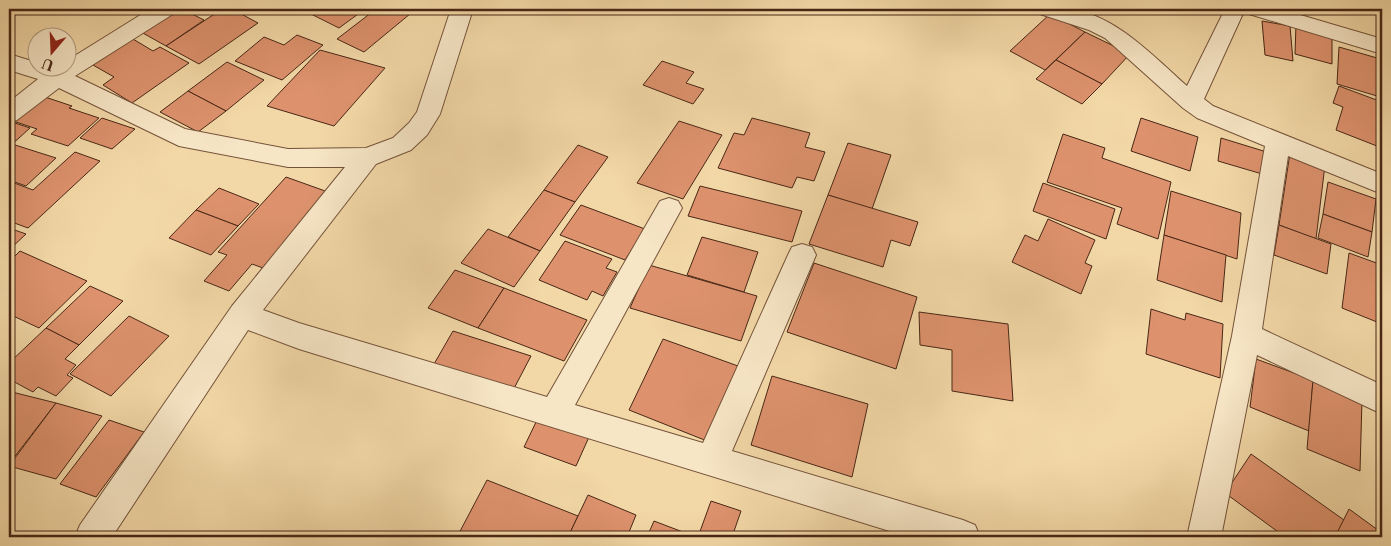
<svg xmlns="http://www.w3.org/2000/svg" width="1391" height="546" viewBox="0 0 1391 546" font-family="'Libre Caslon Text',serif">
<style>
.building{fill:#dd926d;stroke:#492716}
.lines{fill:none;stroke-linecap:round;stroke-linejoin:round}
.minor-casing{stroke:#74533a;stroke-width:2}
.minor{fill:#f7e6c6;fill-rule:evenodd}
</style>
<rect width="100%" height="100%" fill="#f3d8a7"/>
<filter id="stains"><feTurbulence type="fractalNoise" baseFrequency=".004" numOctaves="4"/><feColorMatrix values="0 0 0 0 .2 0 0 0 0 .09 0 0 0 0 .02 0 0 0 .5 -.17"/></filter>
<radialGradient id="worn" r=".72"><stop offset=".6" stop-color="#630" stop-opacity="0"/><stop offset="1" stop-color="#630" stop-opacity=".3"/></radialGradient>
<!-- building -->
<g class="building">
<path d="M 177,9 L 182,9 L 204,20 L 166,46 L 141,32 Z"/>
<path d="M 222,9 L 232,9 L 258,23 L 199,64 L 166,46 Z"/>
<path d="M 300,9 L 323,9 L 313,15 Z"/>
<path d="M 323,9 L 365,9 L 339,28 L 313,15 Z"/>
<path d="M 376,9 L 416,9 L 364,52 L 337,39 Z"/>
<path d="M 1050,14 L 1085,32 L 1045,70 L 1010,51 Z"/>
<path d="M 1262,21 L 1290,26 L 1293,61 L 1265,55 Z"/>
<path d="M 1296,24 L 1332,33 L 1332,64 L 1295,54 Z"/>
<path d="M 1085,32 L 1130,54 L 1102,84 L 1056,60 Z"/>
<path d="M 297,35 L 323,45 L 282,80 L 235,61 L 264,37 L 284,45 Z"/>
<path d="M 133,39 L 153,51 L 160,47 L 189,63 L 132,103 L 103,85 L 114,77 L 93,65 Z"/>
<path d="M 1339,47 L 1377,58 L 1377,96 L 1337,84 Z"/>
<path d="M 320,50 L 385,68 L 334,126 L 267,106 Z"/>
<path d="M 1377,51 L 1382,53 L 1382,77 L 1377,75 Z"/>
<path d="M 1056,60 L 1102,84 L 1082,104 L 1036,79 Z"/>
<path d="M 662,61 L 694,72 L 686,83 L 704,89 L 693,104 L 643,85 Z"/>
<path d="M 227,62 L 264,80 L 226,111 L 188,91 Z"/>
<path d="M 1339,86 L 1382,102 L 1382,148 L 1336,130 L 1343,107 L 1333,103 Z"/>
<path d="M 188,91 L 226,111 L 198,132 L 160,112 Z"/>
<path d="M 39,95 L 72,106 L 69,108 L 99,118 L 68,146 L 31,134 L 37,129 L 10,120 Z"/>
<path d="M 102,118 L 135,129 L 112,149 L 80,138 Z"/>
<path d="M 752,118 L 810,133 L 805,147 L 825,152 L 814,181 L 797,177 L 792,188 L 718,168 L 734,133 L 744,135 Z"/>
<path d="M 1141,118 L 1198,137 L 1190,171 L 1131,151 Z"/>
<path d="M 9,121 L 30,128 L 9,147 Z"/>
<path d="M 679,121 L 722,135 L 683,199 L 637,183 Z"/>
<path d="M 1063,134 L 1105,148 L 1102,158 L 1171,182 L 1158,239 L 1117,224 L 1122,208 L 1047,182 Z"/>
<path d="M 1221,138 L 1270,153 L 1269,176 L 1218,161 Z"/>
<path d="M 848,143 L 891,155 L 872,209 L 828,195 Z"/>
<path d="M 12,144 L 56,158 L 26,186 L 9,180 L 9,147 Z"/>
<path d="M 578,145 L 608,157 L 575,202 L 544,190 Z"/>
<path d="M 75,152 L 100,161 L 28,228 L 9,221 L 9,213 L 14,208 L 9,206 L 9,181 L 33,190 Z"/>
<path d="M 1290,153 L 1325,165 L 1316,239 L 1279,225 Z"/>
<path d="M 286,177 L 328,192 L 263,268 L 252,264 L 229,291 L 204,281 L 227,255 L 218,252 Z"/>
<path d="M 1328,182 L 1376,199 L 1372,232 L 1323,214 Z"/>
<path d="M 1043,183 L 1115,209 L 1106,239 L 1033,211 Z"/>
<path d="M 700,186 L 802,211 L 792,242 L 688,216 Z"/>
<path d="M 219,188 L 259,204 L 238,226 L 196,210 Z"/>
<path d="M 544,190 L 575,202 L 540,251 L 508,237 Z"/>
<path d="M 1171,191 L 1241,213 L 1237,259 L 1164,235 Z"/>
<path d="M 828,195 L 918,222 L 910,246 L 891,240 L 883,267 L 809,244 Z"/>
<path d="M 581,205 L 645,229 L 625,260 L 560,235 Z"/>
<path d="M 196,210 L 238,226 L 211,255 L 169,238 Z"/>
<path d="M 1323,214 L 1372,232 L 1368,257 L 1318,238 Z"/>
<path d="M 1048,219 L 1095,240 L 1085,263 L 1092,266 L 1081,294 L 1012,262 L 1025,235 L 1038,241 Z"/>
<path d="M 1279,225 L 1331,244 L 1327,274 L 1274,255 Z"/>
<path d="M 9,228 L 26,234 L 9,250 Z"/>
<path d="M 488,229 L 540,251 L 514,287 L 461,263 Z"/>
<path d="M 1164,235 L 1226,255 L 1222,302 L 1157,280 Z"/>
<path d="M 702,237 L 758,252 L 744,292 L 687,275 Z"/>
<path d="M 565,241 L 612,259 L 606,268 L 617,272 L 603,296 L 592,291 L 587,300 L 539,280 Z"/>
<path d="M 20,251 L 87,281 L 39,328 L 9,314 L 9,262 Z"/>
<path d="M 1349,253 L 1382,265 L 1382,324 L 1342,308 Z"/>
<path d="M 814,263 L 917,297 L 896,369 L 787,332 Z"/>
<path d="M 649,265 L 757,296 L 741,341 L 630,308 Z"/>
<path d="M 455,270 L 504,288 L 478,328 L 428,308 Z"/>
<path d="M 90,286 L 123,301 L 79,345 L 46,328 Z"/>
<path d="M 504,288 L 587,320 L 564,361 L 478,328 Z"/>
<path d="M 1151,309 L 1185,320 L 1186,313 L 1223,324 L 1220,378 L 1146,354 Z"/>
<path d="M 919,312 L 1008,324 L 1013,401 L 952,391 L 952,350 L 920,345 Z"/>
<path d="M 129,316 L 169,336 L 111,396 L 70,374 Z"/>
<path d="M 46,328 L 79,345 L 65,359 L 76,365 L 67,375 L 73,378 L 56,396 L 38,387 L 33,392 L 9,379 L 9,363 Z"/>
<path d="M 453,331 L 531,356 L 509,398 L 430,371 Z"/>
<path d="M 663,339 L 738,366 L 707,441 L 629,410 Z"/>
<path d="M 1256,359 L 1313,380 L 1309,431 L 1250,407 Z"/>
<path d="M 772,376 L 868,404 L 852,477 L 751,445 Z"/>
<path d="M 1313,380 L 1362,399 L 1360,471 L 1307,449 Z"/>
<path d="M 12,392 L 56,403 L 9,464 L 9,395 Z"/>
<path d="M 56,403 L 102,416 L 56,479 L 9,466 Z"/>
<path d="M 538,418 L 589,437 L 576,466 L 524,447 Z"/>
<path d="M 109,420 L 144,432 L 96,497 L 60,484 Z"/>
<path d="M 1251,454 L 1344,520 L 1335,537 L 1285,537 L 1225,493 Z"/>
<path d="M 487,480 L 578,516 L 568,537 L 457,537 Z"/>
<path d="M 588,495 L 636,515 L 627,537 L 568,537 Z"/>
<path d="M 711,501 L 741,511 L 732,537 L 698,537 Z"/>
<path d="M 1349,509 L 1382,533 L 1382,537 L 1335,537 Z"/>
<path d="M 654,521 L 696,537 L 647,537 Z"/>
</g>
<g class="lines">
<!-- minor casing -->
<g class="minor-casing">
<g id="minor">
<path d="M 150,9 L 176,9 L 173,14 L 75,76 L 185,129 L 288,149 L 366,148 L 393,138 L 409,123 L 417,112 L 451,9 L 473,9 L 440,114 L 427,135 L 411,150 L 376,164 L 263,310 L 299,323 L 547,397 L 660,201 L 669,198 L 678,201 L 682,208 L 575,405 L 703,443 L 788,255 L 792,247 L 802,244 L 812,247 L 816,255 L 732,451 L 963,520 L 975,525 L 980,537 L 909,537 L 299,349 L 248,330 L 112,537 L 75,537 L 80,525 L 232,306 L 345,167 L 288,167 L 179,146 L 59,88 L 17,120 L 9,123 L 9,102 L 38,79 L 9,70 L 9,54 L 38,63 L 38,68 L 68,68 L 68,60 Z"/>
<path d="M 1038,9 C 1048,9 1058,8 1069,9 C 1115,14 1154,57 1187,86 L 1225,9 L 1245,9 L 1204,99 L 1213,106 L 1382,174 L 1382,194 L 1288,156 L 1262,329 L 1382,385 L 1382,414 L 1257,355 L 1221,537 L 1187,537 L 1232,336 L 1265,146 L 1197,118 L 1183,108 L 1105,38 L 1089,30 L 1040,14 Z"/>
<path d="M 1246,9 L 1280,9 L 1382,39 L 1382,54 L 1249,14 Z"/>
</g>
</g>
<!-- minor -->
<use href="#minor" class="minor"/>
</g>
<!-- margin -->
<rect width="1391" height="546" fill="none" stroke="#f3d8a7" stroke-width="30"/>
<rect x="10" y="10" width="1371" height="526" fill="none" stroke="#492716" stroke-width="2.5"/>
<rect x="15" y="15" width="1361" height="516" fill="none" stroke="#492716"/>
<!-- north arrow -->
<g transform="translate(52 52) rotate(199)"><circle r="24" fill="#f7e6c6" stroke="#b19a80"/>
<path d="M0-4L9 19L0 12L-9 19Z" fill="#8f2418"/>
<text y="-8" font-size="14" font-weight="bold" text-anchor="middle" fill="#492716">U</text>
</g>
<rect width="100%" height="100%" filter="url(#stains)"/>
<rect width="100%" height="100%" fill="url(#worn)"/>
</svg>
